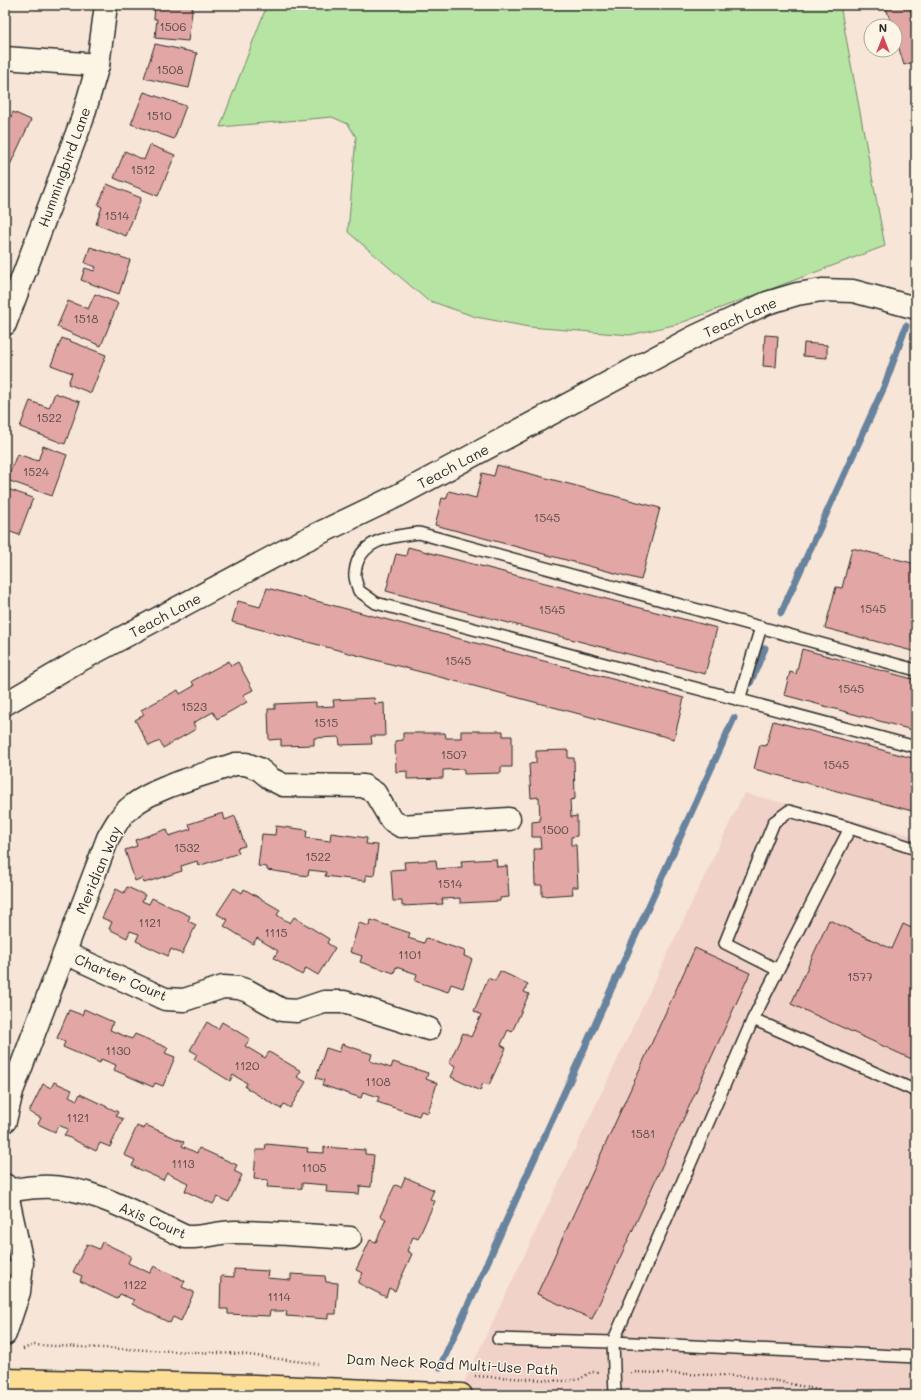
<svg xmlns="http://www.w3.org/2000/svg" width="921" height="1400" viewBox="0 0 921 1400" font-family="Mali,sans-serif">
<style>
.built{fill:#f1d2c9}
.green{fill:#b6e4a3;stroke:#708867}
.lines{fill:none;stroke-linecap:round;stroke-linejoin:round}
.stream{stroke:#67839d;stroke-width:7}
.building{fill:#e2a7a5;stroke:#2b2b2b}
.service-casing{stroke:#2b2b2b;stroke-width:14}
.minor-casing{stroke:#2b2b2b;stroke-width:25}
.primary-casing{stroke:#2b2b2b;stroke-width:25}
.path{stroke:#2b2b2b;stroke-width:2.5;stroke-dasharray:1 3;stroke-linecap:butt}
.service{stroke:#fcf5e5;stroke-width:11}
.minor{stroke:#fcf5e5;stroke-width:22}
.primary{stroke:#fdde96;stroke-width:22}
.labels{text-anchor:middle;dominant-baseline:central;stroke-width:3;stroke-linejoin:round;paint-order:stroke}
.number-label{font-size:12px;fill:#594a4a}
.street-label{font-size:14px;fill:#2b2b2b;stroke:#fcf5e5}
</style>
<rect width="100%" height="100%" fill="#f7e5d8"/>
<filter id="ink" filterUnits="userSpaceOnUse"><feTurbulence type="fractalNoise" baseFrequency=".025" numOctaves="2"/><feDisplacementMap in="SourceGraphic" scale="8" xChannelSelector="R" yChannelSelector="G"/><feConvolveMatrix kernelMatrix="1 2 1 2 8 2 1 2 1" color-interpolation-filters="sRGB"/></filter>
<g filter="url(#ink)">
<!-- built -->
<path class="built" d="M 744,793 L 916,836 L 916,1395 L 458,1395 Z"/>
<!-- green -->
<path class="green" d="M 267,5 L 840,5 L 885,246 L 678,324 L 630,335 L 529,327 L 476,317 L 427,300 L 348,232 L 356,137 L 348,124 L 332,117 L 220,127 Z"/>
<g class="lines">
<!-- stream -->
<g class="stream">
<path d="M 781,613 L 884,387 L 906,326"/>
<path d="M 750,683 L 765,648"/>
<path d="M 440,1367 L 734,718"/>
</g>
</g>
<!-- building -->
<g class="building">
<path d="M 155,5 L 193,5 L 188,41 L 155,38 L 157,19 L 154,19 Z"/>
<path d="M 885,5 L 909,5 L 916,28 L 916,61 L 904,65 L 895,35 L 895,26 L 892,26 Z"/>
<path d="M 155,44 L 197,53 L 189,88 L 144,78 Z"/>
<path d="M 144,92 L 186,106 L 174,139 L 131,124 Z"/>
<path d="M 13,112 L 31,120 L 10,165 L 5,163 L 5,116 L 10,119 Z"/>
<path d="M 150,145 L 175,155 L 158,196 L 114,178 L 125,151 L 144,160 Z"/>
<path d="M 107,184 L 141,198 L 126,236 L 96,224 L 102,207 L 98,205 Z"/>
<path d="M 90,247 L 130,260 L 119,294 L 81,280 L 85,268 L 94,271 L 96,267 L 85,263 Z"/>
<path d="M 95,294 L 118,303 L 101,346 L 57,327 L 68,301 L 88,309 Z"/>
<path d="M 765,335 L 778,336 L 776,367 L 763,366 Z"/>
<path d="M 62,338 L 106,355 L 91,393 L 68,384 L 72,373 L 51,365 Z"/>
<path d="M 804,343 L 827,345 L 827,358 L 803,356 Z"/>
<path d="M 55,393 L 80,402 L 65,444 L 20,427 L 30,401 L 49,408 Z"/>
<path d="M 43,446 L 67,455 L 52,496 L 7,480 L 17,454 L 38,461 Z"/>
<path d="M 497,465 L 660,508 L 641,580 L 435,525 L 442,498 L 446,499 L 449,491 L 476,498 L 482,473 L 494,476 Z"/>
<path d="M 5,488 L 33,498 L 19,535 L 5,530 Z"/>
<path d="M 5,544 L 11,546 L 5,560 Z"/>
<path d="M 408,547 L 717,628 L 705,674 L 386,591 L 396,554 L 406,556 Z"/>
<path d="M 852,548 L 916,564 L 916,652 L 825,628 L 836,587 L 842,588 Z"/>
<path d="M 267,588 L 684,698 L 674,739 L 232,622 L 238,601 L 260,607 Z"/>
<path d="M 802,649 L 916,680 L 916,731 L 784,695 L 790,672 L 796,674 Z"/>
<path d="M 229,661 L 231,666 L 238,662 L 253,690 L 243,695 L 247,702 L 217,719 L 213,712 L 193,723 L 196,729 L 163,748 L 160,741 L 149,746 L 135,720 L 144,715 L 141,710 L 178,690 L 180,694 L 194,686 L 192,681 Z"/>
<path d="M 374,698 L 375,704 L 384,703 L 385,736 L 371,736 L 372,744 L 340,745 L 339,737 L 314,738 L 314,745 L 281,746 L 281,739 L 269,740 L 268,709 L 275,709 L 275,704 L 316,702 L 316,707 L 334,706 L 333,700 Z"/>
<path d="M 773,721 L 916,759 L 916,812 L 754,769 L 760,745 L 766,746 Z"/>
<path d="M 461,731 L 503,731 L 503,736 L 512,736 L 512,767 L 501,767 L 501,773 L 464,774 L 464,769 L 443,770 L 443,778 L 407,779 L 407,771 L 396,772 L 395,741 L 403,740 L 403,733 L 445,733 L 446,738 L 461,738 Z"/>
<path d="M 568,750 L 568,758 L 574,758 L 575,799 L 570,800 L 571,817 L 577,816 L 577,836 L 571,837 L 571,845 L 576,845 L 578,887 L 572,887 L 573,894 L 542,896 L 542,885 L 535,885 L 534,849 L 541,849 L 540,837 L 532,837 L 532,822 L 540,821 L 539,797 L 531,798 L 529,764 L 536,763 L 536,751 Z"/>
<path d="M 223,813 L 225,820 L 235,816 L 245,846 L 237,848 L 239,853 L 198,866 L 197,861 L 181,866 L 182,871 L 144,883 L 142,878 L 135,881 L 125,850 L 137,846 L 135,840 L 167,829 L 169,836 L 191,829 L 189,824 Z"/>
<path d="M 276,826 L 307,830 L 306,838 L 330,841 L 331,833 L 367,838 L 366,844 L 378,845 L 374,876 L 366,875 L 366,881 L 325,876 L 326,872 L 309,870 L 308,876 L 267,870 L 267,867 L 258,866 L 262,834 L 275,835 Z"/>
<path d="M 496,859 L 497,867 L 507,866 L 509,897 L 500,898 L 500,901 L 460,903 L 460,898 L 442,899 L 443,904 L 402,906 L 402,901 L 393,901 L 391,870 L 405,869 L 404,862 L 436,860 L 437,869 L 462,867 L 461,861 Z"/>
<path d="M 127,887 L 145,895 L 142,901 L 149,904 L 152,898 L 190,916 L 188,921 L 196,925 L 182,954 L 171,949 L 168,956 L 136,941 L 139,934 L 130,931 L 127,938 L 109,929 L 112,922 L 102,918 L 116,889 L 124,893 Z"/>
<path d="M 234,888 L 242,893 L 244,889 L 280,910 L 277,915 L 290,923 L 294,917 L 329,939 L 327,943 L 335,948 L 318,975 L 306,968 L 302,975 L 274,958 L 278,951 L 257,938 L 253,944 L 224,926 L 228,920 L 217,914 Z"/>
<path d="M 371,920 L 410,933 L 408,938 L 424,943 L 426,938 L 465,951 L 464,956 L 472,959 L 463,988 L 451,984 L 448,992 L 415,981 L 417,974 L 396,967 L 394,973 L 360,962 L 362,956 L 350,952 L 359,923 L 369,926 Z"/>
<path d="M 829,920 L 892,949 L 903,924 L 916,930 L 916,1061 L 791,1004 Z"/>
<path d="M 695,948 L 750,973 L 592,1319 L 537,1294 Z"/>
<path d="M 500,971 L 528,984 L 524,992 L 529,994 L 512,1032 L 508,1030 L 501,1045 L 506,1048 L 489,1085 L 483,1083 L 480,1091 L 451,1077 L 456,1066 L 449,1063 L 463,1033 L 471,1037 L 481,1015 L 474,1011 L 488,978 L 495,981 Z"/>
<path d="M 84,1009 L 113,1022 L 110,1030 L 132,1039 L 135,1034 L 168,1048 L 165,1053 L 175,1057 L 163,1086 L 155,1083 L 153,1087 L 114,1070 L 116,1065 L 101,1059 L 100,1063 L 63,1047 L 65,1042 L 57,1038 L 69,1010 L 82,1015 Z"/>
<path d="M 207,1022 L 218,1029 L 222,1022 L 250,1039 L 245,1046 L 265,1058 L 269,1052 L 301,1071 L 297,1077 L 306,1082 L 290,1108 L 284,1104 L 281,1109 L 245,1087 L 247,1083 L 233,1075 L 230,1081 L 194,1059 L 197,1054 L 190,1050 Z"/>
<path d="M 342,1044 L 372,1054 L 370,1061 L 391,1068 L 393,1062 L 428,1073 L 426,1079 L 437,1083 L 428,1113 L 421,1111 L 419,1116 L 377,1102 L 379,1097 L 363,1092 L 361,1098 L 322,1085 L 324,1080 L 316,1078 L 326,1048 L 339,1052 Z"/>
<path d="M 54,1082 L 72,1090 L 69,1096 L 77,1100 L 80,1094 L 118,1112 L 116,1116 L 123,1119 L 110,1147 L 100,1143 L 96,1151 L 64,1135 L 68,1129 L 58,1125 L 55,1132 L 38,1124 L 41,1118 L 29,1112 L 43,1084 L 51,1088 Z"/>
<path d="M 146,1125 L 184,1142 L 182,1146 L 197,1153 L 199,1148 L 237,1165 L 234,1171 L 242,1175 L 229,1202 L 217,1197 L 213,1204 L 185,1191 L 188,1183 L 167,1173 L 163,1180 L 132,1166 L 135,1160 L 124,1155 L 137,1126 L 144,1129 Z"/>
<path d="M 266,1144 L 308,1148 L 307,1152 L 324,1153 L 324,1147 L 365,1150 L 365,1154 L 374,1155 L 371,1187 L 360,1186 L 359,1194 L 326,1192 L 327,1185 L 302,1183 L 302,1189 L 267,1187 L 268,1180 L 254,1179 L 256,1150 L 265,1150 Z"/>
<path d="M 405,1177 L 434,1190 L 430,1199 L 435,1201 L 418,1239 L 413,1237 L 407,1251 L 412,1254 L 395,1291 L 389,1288 L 386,1297 L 358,1283 L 363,1273 L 356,1270 L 370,1240 L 376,1242 L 386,1219 L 380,1216 L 395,1185 L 401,1187 Z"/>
<path d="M 102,1242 L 131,1256 L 128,1263 L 150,1273 L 154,1266 L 185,1281 L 182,1287 L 194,1292 L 181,1321 L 173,1317 L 170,1323 L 132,1304 L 134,1300 L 120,1294 L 117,1299 L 80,1281 L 82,1276 L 73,1272 L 87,1244 L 99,1249 Z"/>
<path d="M 234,1269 L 268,1271 L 267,1278 L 291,1280 L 291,1274 L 325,1276 L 326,1282 L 338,1283 L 336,1314 L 328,1314 L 328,1319 L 286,1316 L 287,1311 L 270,1311 L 269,1316 L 228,1314 L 228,1309 L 220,1309 L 221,1276 L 234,1277 Z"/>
</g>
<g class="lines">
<!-- service casing -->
<g class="service-casing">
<g id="service">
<path d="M 916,670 L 419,533 C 392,536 358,539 355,573 C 354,578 357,585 359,591 L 376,603 L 916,747"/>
<path d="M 739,700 L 761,627"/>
<path d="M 850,828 L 916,849"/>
<path d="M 753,1019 L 916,1091"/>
<path d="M 5,1270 L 22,1263"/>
<path d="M 498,1339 L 613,1342 L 916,1357"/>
<path d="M 615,1395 L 613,1342 L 753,1019 L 850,828 L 789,811 L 774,822 L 725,943 L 778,970"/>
</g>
</g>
<!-- minor casing -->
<g class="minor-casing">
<g id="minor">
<path d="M 5,58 L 98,65"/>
<path d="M 5,324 L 82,120 L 98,65 L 106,5"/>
<path d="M 5,704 L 73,664 L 301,542 L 397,496 L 694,337 L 767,303 L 797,294 L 822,290 L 853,291 L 916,308"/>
<path d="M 65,953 L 165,999 L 184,1000 L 223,987 L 239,988 L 248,991 L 282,1010 L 297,1011 L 324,1002 L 344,1002 L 429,1029"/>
<path d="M 5,1121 L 12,1091 L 108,838 C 114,827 121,814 132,806 C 157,786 204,775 235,764 L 246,764 L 259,769 L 271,779 L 283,785 L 364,786 L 375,793 L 391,820 L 401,826 L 509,819"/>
<path d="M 5,1185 L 22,1263 L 19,1292 L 5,1334"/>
<path d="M 6,1191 C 17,1190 28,1187 40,1187 C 89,1184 142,1217 186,1237 C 203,1238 218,1232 235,1232 C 273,1232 312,1236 350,1238"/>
</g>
</g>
<!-- primary casing -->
<g class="primary-casing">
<path id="primary" d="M 5,1380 L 255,1386 L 461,1395"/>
</g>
<!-- path -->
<g class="path">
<path d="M 23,1349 L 34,1345 L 241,1354 L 318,1364"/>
<path d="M 631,1372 L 740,1376 L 778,1381 L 823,1391 L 895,1395"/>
<path d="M 475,1376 L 565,1381 L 580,1379 L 591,1372 L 598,1372"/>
</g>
<!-- service -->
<use href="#service" class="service"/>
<!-- minor -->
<use href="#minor" class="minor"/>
<!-- primary -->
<use href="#primary" class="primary"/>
</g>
</g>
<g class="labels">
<!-- number labels -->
<g class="number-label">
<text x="173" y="26">1506</text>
<text x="170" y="69">1508</text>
<text x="159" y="115">1510</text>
<text x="143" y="169">1512</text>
<text x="117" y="215">1514</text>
<text x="86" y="318">1518</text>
<text x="49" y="417">1522</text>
<text x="36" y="471">1524</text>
<text x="547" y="517">1545</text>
<text x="873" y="608">1545</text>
<text x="552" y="609">1545</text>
<text x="458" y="660">1545</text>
<text x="851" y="688">1545</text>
<text x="194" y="706">1523</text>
<text x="326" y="722">1515</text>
<text x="454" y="754">1507</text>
<text x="836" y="764">1545</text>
<text x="555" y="829">1500</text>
<text x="187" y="847">1532</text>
<text x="318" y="856">1522</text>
<text x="450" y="883">1514</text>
<text x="150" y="922">1121</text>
<text x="276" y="932">1115</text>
<text x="410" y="954">1101</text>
<text x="860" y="976">1577</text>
<text x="118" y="1050">1130</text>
<text x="247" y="1065">1120</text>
<text x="378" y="1081">1108</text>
<text x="78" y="1117">1121</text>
<text x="643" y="1133">1581</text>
<text x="183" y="1163">1113</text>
<text x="314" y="1167">1105</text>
<text x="135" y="1284">1122</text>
<text x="279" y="1296">1114</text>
</g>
<!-- street labels -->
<g class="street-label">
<text transform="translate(64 167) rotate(-70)">Hummingbird Lane</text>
<text transform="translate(740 317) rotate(-24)">Teach Lane</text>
<text transform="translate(453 466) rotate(-28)">Teach Lane</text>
<text transform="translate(165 615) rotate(-28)">Teach Lane</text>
<text transform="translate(98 870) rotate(-67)">Meridian Way</text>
<text transform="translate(121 977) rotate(23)">Charter Court</text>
<text transform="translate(153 1220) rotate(23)">Axis Court</text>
<text transform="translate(452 1364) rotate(3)">Dam Neck Road Multi-Use Path</text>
</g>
</g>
<!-- margin -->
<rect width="921" height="1400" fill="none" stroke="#fcf5e5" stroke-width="20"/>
<rect x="10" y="10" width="901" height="1380" fill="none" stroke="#2b2b2b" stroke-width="1.5" filter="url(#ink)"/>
<!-- north arrow -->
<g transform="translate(883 38)"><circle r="19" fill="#fcf5e5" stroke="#a8a49b"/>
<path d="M0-3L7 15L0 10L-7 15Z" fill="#d1495b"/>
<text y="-6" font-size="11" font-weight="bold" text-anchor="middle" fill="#2b2b2b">N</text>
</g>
</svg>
